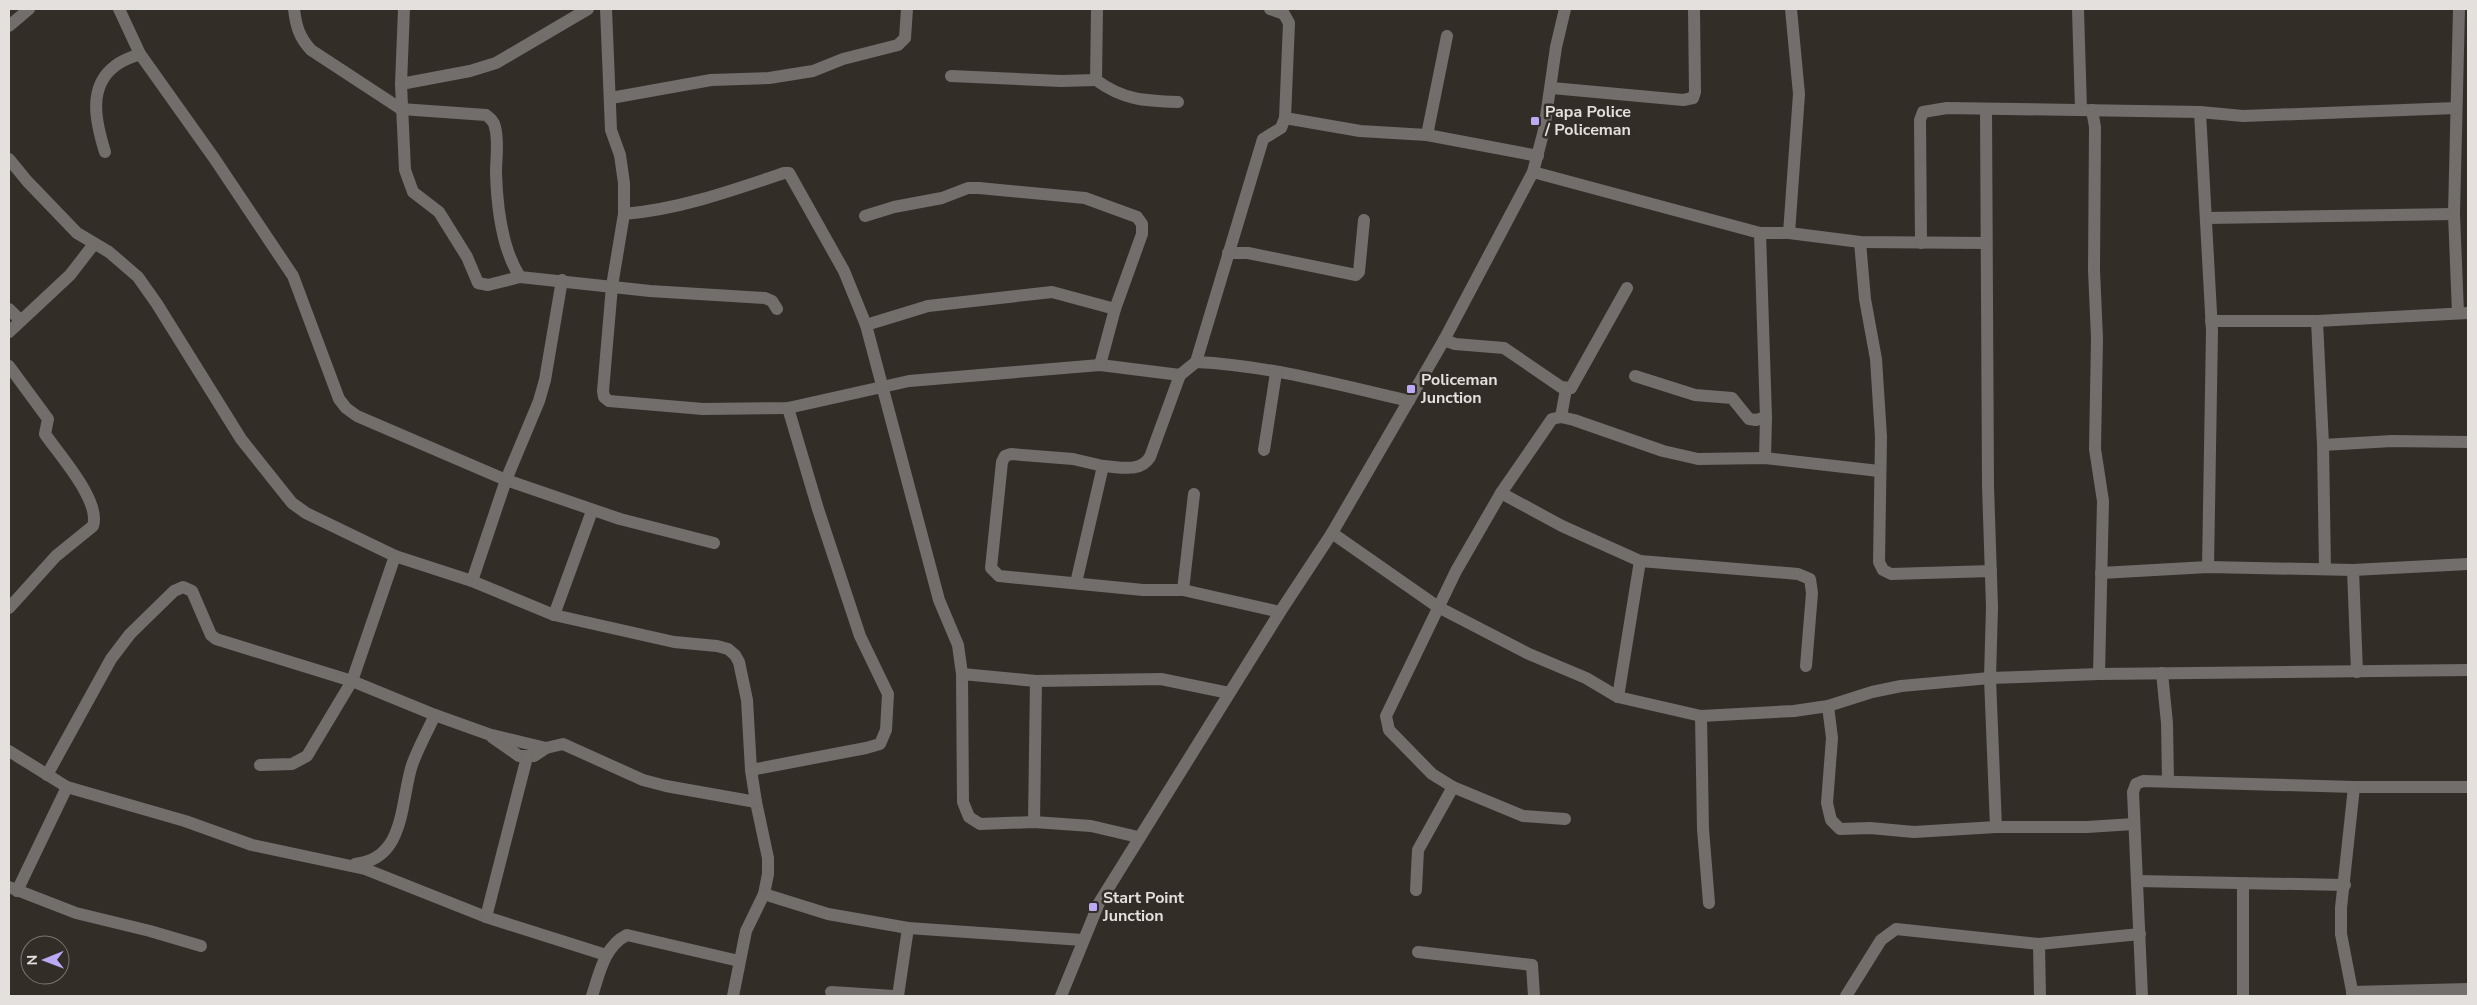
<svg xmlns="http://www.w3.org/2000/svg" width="2477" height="1005" viewBox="0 0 2477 1005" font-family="'Nunito Sans',sans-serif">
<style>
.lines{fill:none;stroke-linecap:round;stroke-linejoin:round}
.minor{stroke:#716e6b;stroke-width:12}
.poi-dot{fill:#bcaaf5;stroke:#332d28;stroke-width:2}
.labels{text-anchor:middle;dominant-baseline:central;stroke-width:5;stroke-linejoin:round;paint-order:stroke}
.poi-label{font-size:16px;font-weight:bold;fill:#e4e0dd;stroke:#332d28;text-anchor:start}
</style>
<rect width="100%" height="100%" fill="#332d28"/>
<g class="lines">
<!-- minor -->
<g class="minor">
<path d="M 119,9 L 140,54 L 214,158 L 293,276 L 339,399 L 346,408 L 357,416 L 506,480 L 620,519 L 714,543"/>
<path d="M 294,9 C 296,26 299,37 311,50 L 401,109 L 486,115 C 490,118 494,121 495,127 C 499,141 496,158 496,173 C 497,206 502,249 520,277 L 650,291 L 765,298 L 772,301 L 777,309"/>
<path d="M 404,9 L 401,84 L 405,170 L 413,192 L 439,212 L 467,257 L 478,283 L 488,285 L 520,277"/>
<path d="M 606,9 L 611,130 L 620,155 L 624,183 L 624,214 L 612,286 L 603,391 L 604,397 L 609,401 L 703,409 L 788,408 L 909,381 L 1100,365 L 1180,375"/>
<path d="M 1097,9 L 1096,80 C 1123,100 1145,101 1178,102"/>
<path d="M 2078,9 L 2081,110"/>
<path d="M 9,26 L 29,9"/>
<path d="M 1447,36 L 1427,135 L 1538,156"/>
<path d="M 951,76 L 1061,81 L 1096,80"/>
<path d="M 401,84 L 470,71 L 496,63 L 588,9"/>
<path d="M 1552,88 L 1683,100 L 1693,98 L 1695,92 L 1694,9"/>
<path d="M 611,98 L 711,80 L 769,78 L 813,71 L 843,59 L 898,45 L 905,38 L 907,9"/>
<path d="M 1986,109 L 1988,486 L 1992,607 L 1990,678 L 1996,827"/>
<path d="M 2092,110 L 2095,127 L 2094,270 L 2097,338 L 2095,449 L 2103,501 L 2099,674"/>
<path d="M 1285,118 L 1360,131 L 1427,135"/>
<path d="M 105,152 C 96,123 87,87 115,66 C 122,60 132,57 140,54"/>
<path d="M 9,159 L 27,181 L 77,233 L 109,252 L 138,277 L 157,304 L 241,439 L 292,503 L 306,513 L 395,556 L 472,581 L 554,615 L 674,642 L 717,646 L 728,649 L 735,655 L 739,662 L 747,700 L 751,770 L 756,802 L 768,858 L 768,874 L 764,894 L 746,931 L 733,996"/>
<path d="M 1533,172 L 1760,233 L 1789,233 L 1860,242 L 1986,243"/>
<path d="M 624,214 C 680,209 731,191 784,173 L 789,173 L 844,271 L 866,325 L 939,600 L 958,645 L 962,674 L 963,802 L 969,817 L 980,824 L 1034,822 L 1091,826 L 1138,837"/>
<path d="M 865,216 L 894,207 L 942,198 L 968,188 L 979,188 L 1085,198 L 1137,217 L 1142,224 L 1142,234 L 1115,309 L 1100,365"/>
<path d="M 2207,218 L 2454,214"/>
<path d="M 1760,233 L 1766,417 L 1765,458"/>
<path d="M 1789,233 L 1799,94 L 1791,9"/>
<path d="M 1860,242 L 1865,299 L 1876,359 L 1881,437 L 1879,562 L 1883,570 L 1891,574 L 1991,571"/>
<path d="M 1921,243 L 1920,120 L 1923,112 L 1947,108 L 2200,112"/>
<path d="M 1228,253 L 1248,253 L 1356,275 L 1359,272 L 1364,220"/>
<path d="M 9,309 L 19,319"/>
<path d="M 2458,313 L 2454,214 L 2459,9"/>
<path d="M 2211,321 L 2317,321 L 2468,313"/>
<path d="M 2317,321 L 2323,445 L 2325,569"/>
<path d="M 866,325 L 928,306 L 1052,292 L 1115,309"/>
<path d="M 9,332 L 70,275 L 94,244"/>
<path d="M 1444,340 L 1455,344 L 1504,348 L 1561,387 L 1571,388 L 1627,288"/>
<path d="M 1196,362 C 1266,365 1340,385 1409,401"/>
<path d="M 9,366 L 48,419 L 45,434 C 60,456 101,501 93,526 L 56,556 L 9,608"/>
<path d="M 1635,376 L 1695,395 L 1732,398 L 1749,419 L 1756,420 L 1766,417"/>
<path d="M 1561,417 L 1566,389"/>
<path d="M 2323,445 L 2392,441 L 2468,442"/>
<path d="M 1264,450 L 1276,373"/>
<path d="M 1103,466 L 1073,459 L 1011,454 L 1005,456 L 1002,462 L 991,568 L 999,576 L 1143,590 L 1183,590 L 1280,612"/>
<path d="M 1501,493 L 1562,526 L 1640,561 L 1798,574 L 1810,579 L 1812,593 L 1806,666"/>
<path d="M 1332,533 L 1438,607 L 1529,654 L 1586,678 L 1618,697 L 1701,716 L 1794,711 L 1828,706 L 1872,692 L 1901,686 L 1990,678 L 2099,674 L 2468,670"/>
<path d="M 2208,567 L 2212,331 L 2200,112 L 2243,116 L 2456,108"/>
<path d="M 2353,570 L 2357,672"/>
<path d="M 2101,573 L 2208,567 L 2353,570 L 2468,564"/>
<path d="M 472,581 L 506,480 L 539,401 L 545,380 L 562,280"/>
<path d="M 1076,583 L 1103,466 C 1121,467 1140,473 1150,457 L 1180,375 L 1196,362 L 1263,139 L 1281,128 L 1285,118 L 1289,23 L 1284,14 L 1270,9"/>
<path d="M 1183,590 L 1194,494"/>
<path d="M 554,615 L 592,511"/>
<path d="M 2162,673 L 2167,723 L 2168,781"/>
<path d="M 962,674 L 1036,681 L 1161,679 L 1229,693"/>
<path d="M 1618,697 L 1640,561"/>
<path d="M 1828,706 L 1832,738 L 1827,803 L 1831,820 L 1840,829 L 1870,828 L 1914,832 L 1996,827 L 2087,827 L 2134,824"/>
<path d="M 1701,716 L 1703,829 L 1709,903"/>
<path d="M 492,737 L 519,756 L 534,756 L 546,748 L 563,744 L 643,780 L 666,786 L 756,802"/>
<path d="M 9,751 L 67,787"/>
<path d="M 260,765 L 292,764 L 307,756 L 352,681 L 395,556"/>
<path d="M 751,770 L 866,748 L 880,744 L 886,730 L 888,694 L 860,636 L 818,509 L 788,408"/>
<path d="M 47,775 L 111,659 L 130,634 L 174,591 L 183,587 L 192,591 L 211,635 L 216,639 L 352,681 L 435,715 L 488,734 L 546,748"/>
<path d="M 1565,819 L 1523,816 L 1453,787 L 1432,774 L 1389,730 L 1386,716 L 1456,571 L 1501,493 L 1552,419 L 1561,417 L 1574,420 L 1663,451 L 1698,459 L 1765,458 L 1879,471"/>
<path d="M 1034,822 L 1036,681"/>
<path d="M 355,864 C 406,859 400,802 412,765 C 418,748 427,732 435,715"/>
<path d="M 2137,881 L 2345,885"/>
<path d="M 9,887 L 76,913 L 150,931 L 201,946"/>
<path d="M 1416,890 L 1418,850 L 1453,787"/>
<path d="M 17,891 L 67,787 L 185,821 L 252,845 L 365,869 L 486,917 L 606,955"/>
<path d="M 764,894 L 828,914 L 908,928 L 1083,940"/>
<path d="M 486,917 L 527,757"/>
<path d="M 2039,944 L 2040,996"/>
<path d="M 1418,952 L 1532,965 L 1534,996"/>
<path d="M 831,992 L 894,996"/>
<path d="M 2352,992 L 2468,989"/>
<path d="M 592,996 C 599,975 604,946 627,935 L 739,961"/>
<path d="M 898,996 L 908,928"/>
<path d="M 1061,996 L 1099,903 L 1280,612 L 1332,533 L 1444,340 L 1533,172 L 1544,130 L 1556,47 L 1565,9"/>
<path d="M 1846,996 L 1881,940 L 1896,929 L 2039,944 L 2140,934"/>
<path d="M 2142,996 L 2133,792 L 2136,784 L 2143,781 L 2354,787 L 2468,787"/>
<path d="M 2243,996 L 2243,884"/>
<path d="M 2353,996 L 2341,934 L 2341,908 L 2354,787"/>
</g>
</g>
<!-- markers -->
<g class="poi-dot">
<rect x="1530" y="116" width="10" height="10" rx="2.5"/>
<rect x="1406" y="384" width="10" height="10" rx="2.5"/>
<rect x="1088" y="902" width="10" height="10" rx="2.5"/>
</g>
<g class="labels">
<!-- poi labels -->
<g class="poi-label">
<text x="1545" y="112">Papa Police<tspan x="1545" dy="18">/ Policeman</tspan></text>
<text x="1421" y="380">Policeman<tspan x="1421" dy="18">Junction</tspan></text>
<text x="1103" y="898">Start Point<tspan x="1103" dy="18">Junction</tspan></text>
</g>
</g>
<!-- border -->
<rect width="2477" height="1005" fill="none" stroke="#e4e0dd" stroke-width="20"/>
<!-- north arrow -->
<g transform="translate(45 960) rotate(269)"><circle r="24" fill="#332d28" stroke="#7a7570"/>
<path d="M0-4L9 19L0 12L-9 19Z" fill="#bcaaf5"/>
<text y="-8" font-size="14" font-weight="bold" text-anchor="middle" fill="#e4e0dd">N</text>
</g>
</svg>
